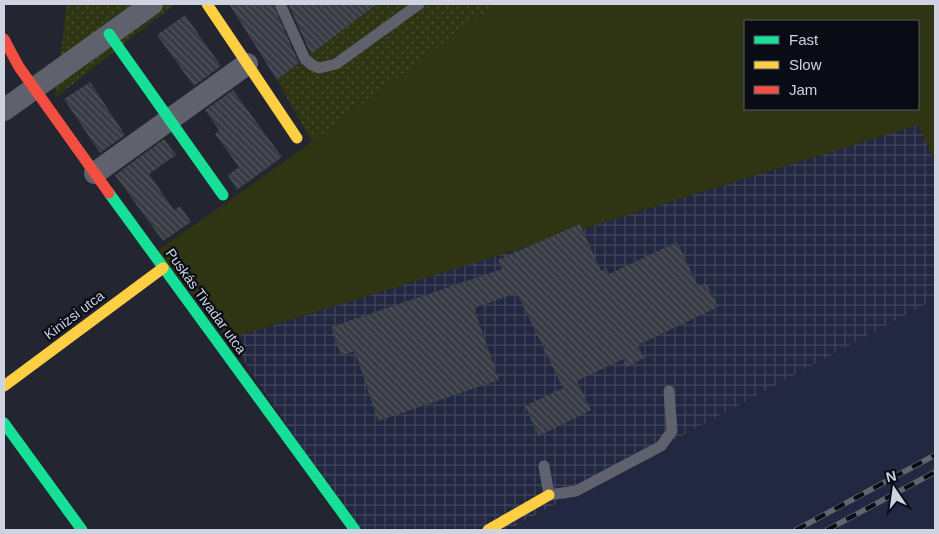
<svg xmlns="http://www.w3.org/2000/svg" width="939" height="534" viewBox="0 0 939 534" font-family="Helvetica,sans-serif">
<style>
.built{fill:#222841}
.industrial{fill:url(#industrial-grid)}
.grass{fill:#2f3413;fill-rule:evenodd}
.park{fill:url(#park-dots)}
.building{fill:url(#building-back-hatch)}
.lines{fill:none;stroke-linecap:round;stroke-linejoin:round}
.lane{stroke:#5f626c;stroke-width:11}
.street{stroke:#5f626c;stroke-width:22}
.fast{stroke:#16e098;stroke-width:11}
.slow{stroke:#ffcf43;stroke-width:11}
.jam{stroke:#f24e42;stroke-width:11}
.rail-casing{stroke:#62646e;stroke-width:5.5}
.rail{stroke:#0a0c15;stroke-width:4;stroke-dasharray:11;stroke-linecap:butt}
.labels{text-anchor:middle;dominant-baseline:central;stroke-width:4.5;stroke-linejoin:round;paint-order:stroke}
.street-label{font-size:14px;fill:#ced2e1;stroke:#0a0c15}
</style>
<defs>
<pattern id="industrial-grid" width="8" height="8" patternUnits="userSpaceOnUse" patternTransform="scale(1.25)"><rect width="8" height="8" fill="#222841"/><path d="M0 4h8M4 0v8" fill="none" stroke="#41465c"/></pattern>
<pattern id="park-dots" width="8" height="8" patternUnits="userSpaceOnUse" patternTransform="scale(1.25)"><rect width="8" height="8" fill="#2f3413"/><path d="M2 2h.1M6 6h.1" fill="none" stroke="#4c5035" stroke-width="1.8" stroke-linecap="round"/></pattern>
<pattern id="building-back-hatch" width="6" height="6" patternUnits="userSpaceOnUse" patternTransform="scale(1.25)"><rect width="6" height="6" fill="#393c45"/><path d="M-1 5l2 2M0 0l6 6M5-1l2 2" fill="none" stroke="#545760"/></pattern>
</defs>
<rect width="100%" height="100%" fill="#232631"/>
<!-- built -->
<path class="built" d="M 935,299 L 935,530 L 509,530 Z"/>
<!-- industrial -->
<path class="industrial" d="M 918,125 L 935,161 L 935,299 L 508,530 L 357,530 L 229,339 Z"/>
<!-- grass -->
<path class="grass" d="M 495,4 L 935,4 L 935,161 L 918,125 L 229,339 L 157,251 L 312,142 ZM 745,21 L 918,21 L 918,109 L 745,109 Z"/>
<!-- park -->
<g class="park">
<path d="M 67,4 L 175,4 L 55,98 Z"/>
<path d="M 377,4 L 495,4 L 312,142 L 277,80 Z"/>
</g>
<!-- building -->
<g class="building">
<path d="M 229,4 L 273,4 L 299,63 L 277,80 Z"/>
<path d="M 288,4 L 377,4 L 311,54 Z"/>
<path d="M 185,15 L 221,66 L 194,86 L 157,35 Z"/>
<path d="M 90,82 L 125,135 L 100,153 L 64,99 Z"/>
<path d="M 233,90 L 282,157 L 237,190 L 228,175 L 239,167 L 215,134 L 219,130 L 205,110 Z"/>
<path d="M 164,139 L 176,155 L 149,174 L 174,210 L 180,206 L 191,222 L 163,241 L 115,175 Z"/>
<path d="M 580,224 L 601,271 L 606,268 L 609,274 L 677,242 L 698,286 L 706,283 L 718,307 L 638,345 L 644,358 L 627,367 L 623,359 L 577,381 L 591,410 L 539,436 L 525,406 L 563,388 L 517,293 L 474,308 L 499,380 L 378,421 L 355,351 L 341,356 L 331,327 L 502,269 L 498,260 Z"/>
</g>
<g class="lines">
<!-- lane -->
<g class="lane">
<path d="M 280,4 L 305,59 L 312,65 L 319,68 L 336,64 L 419,4"/>
<path d="M 544,466 L 549,495 L 576,491 L 661,446 L 672,431 L 669,391"/>
</g>
<!-- street -->
<g class="street">
<path d="M 4,110 L 152,4"/>
<path d="M 95,173 L 247,64"/>
</g>
<!-- fast -->
<g class="fast">
<path d="M 109,34 L 223,195"/>
<path d="M 109,193 L 355,530"/>
<path d="M 4,423 L 82,530"/>
</g>
<!-- slow -->
<g class="slow">
<path d="M 207,4 L 297,138"/>
<path d="M 4,386 L 163,268"/>
<path d="M 488,530 L 549,495"/>
</g>
<!-- jam -->
<path class="jam" d="M 4,39 L 19,67 L 109,193"/>
<!-- rail casing -->
<g class="rail-casing">
<g id="rail">
<path d="M 796,530 L 935,455"/>
<path d="M 827,530 L 935,472"/>
</g>
</g>
<!-- rail -->
<use href="#rail" class="rail"/>
</g>
<g class="labels">
<!-- street labels -->
<g class="street-label">
<text transform="translate(206 301) rotate(54)">Puskás Tivadar utca</text>
<text transform="translate(74 315) rotate(-37)">Kinizsi utca</text>
</g>
</g>
<!-- border -->
<rect width="939" height="534" fill="none" stroke="#ced2e1" stroke-width="10"/>
<!-- legend -->
<rect x="744" y="20" width="175" height="90" fill="#0a0c15" stroke="#585b67"/>
<rect x="754" y="36" width="25" height="8" fill="#16e098" stroke="#585b67"/>
<text x="789" y="45" font-size="15" fill="#ced2e1">Fast</text>
<rect x="754" y="61" width="25" height="8" fill="#ffcf43" stroke="#585b67"/>
<text x="789" y="70" font-size="15" fill="#ced2e1">Slow</text>
<rect x="754" y="86" width="25" height="8" fill="#f24e42" stroke="#585b67"/>
<text x="789" y="95" font-size="15" fill="#ced2e1">Jam</text>
<!-- north arrow -->
<g transform="translate(894 489) rotate(347)" stroke="#0a0c15" stroke-width="4" paint-order="stroke">
<path d="M0-4L9 19L0 12L-9 19Z" fill="#ced2e1"/>
<text y="-8" font-size="14" font-weight="bold" text-anchor="middle" fill="#ced2e1">N</text>
</g>
</svg>
